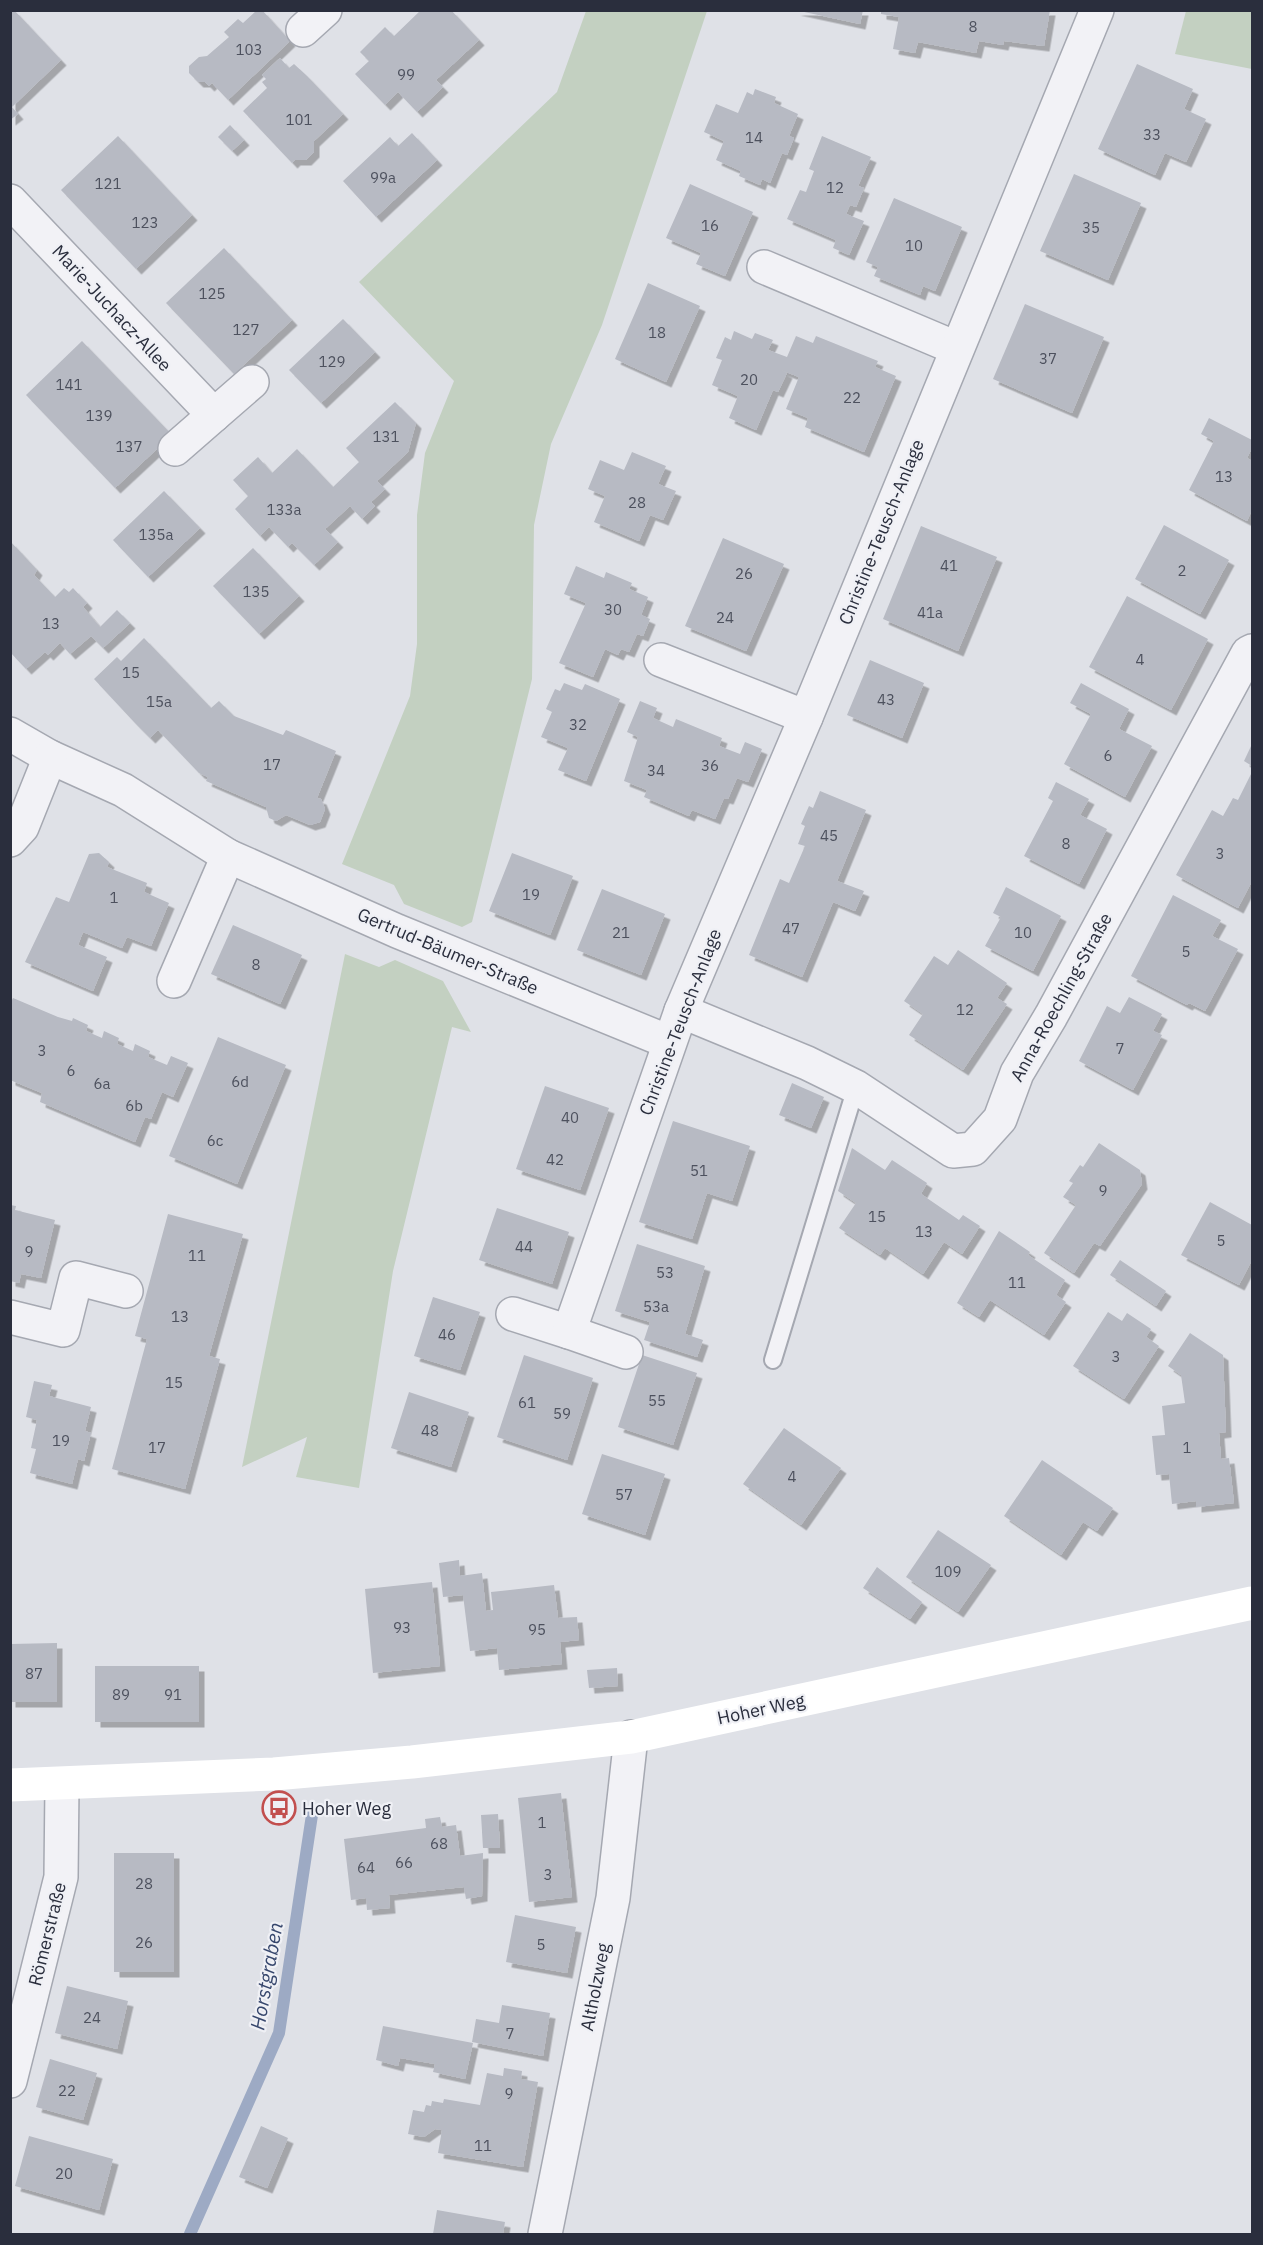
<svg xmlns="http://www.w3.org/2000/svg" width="1263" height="2245" viewBox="0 0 1263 2245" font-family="'IBM Plex Sans',sans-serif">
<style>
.green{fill:#c3d0c1}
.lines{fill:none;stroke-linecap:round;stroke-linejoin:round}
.stream{stroke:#9daac4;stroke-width:12}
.building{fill:#b7bac3;filter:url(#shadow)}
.lane-casing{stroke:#a5a8b1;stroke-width:20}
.street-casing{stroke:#a5a8b1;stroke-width:36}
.lane{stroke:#f2f2f6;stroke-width:16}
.street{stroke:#f2f2f6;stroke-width:33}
.secondary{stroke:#fff;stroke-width:33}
.labels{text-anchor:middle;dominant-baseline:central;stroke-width:4.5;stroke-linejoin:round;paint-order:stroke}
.number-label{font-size:15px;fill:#4d515e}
.street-label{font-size:18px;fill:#2a2e3d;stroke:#eff0f5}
.poi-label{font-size:18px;fill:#2a2e3d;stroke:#eff0f5;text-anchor:start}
.water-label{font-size:20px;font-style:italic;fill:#37476d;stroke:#eff0f5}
</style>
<defs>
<filter id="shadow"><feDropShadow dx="5.5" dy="5.5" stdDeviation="0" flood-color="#0004"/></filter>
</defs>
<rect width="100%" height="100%" fill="#dfe1e7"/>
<!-- green -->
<g class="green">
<path d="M 586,11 L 707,11 L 602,325 L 551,444 L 534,525 L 532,679 L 472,922 L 462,927 L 404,904 L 394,885 L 342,864 L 410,696 L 417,644 L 417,515 L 425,453 L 454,381 L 359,282 L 557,92 Z"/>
<path d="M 1186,11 L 1252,11 L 1252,69 L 1175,54 Z"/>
<path d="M 345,954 L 379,967 L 395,960 L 443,981 L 471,1032 L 452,1027 L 393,1271 L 359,1488 L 296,1477 L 307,1437 L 242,1467 Z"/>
</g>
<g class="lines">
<!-- stream -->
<path class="stream" d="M 190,2234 L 279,2033 L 312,1815"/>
</g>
<!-- building -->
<g class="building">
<path d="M 10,10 L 14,10 L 61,60 L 12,107 L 18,114 L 10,120 Z"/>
<path d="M 257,10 L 262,10 L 290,41 L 228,100 L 212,83 L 209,86 L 205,82 L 198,82 L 189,73 L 189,66 L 199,57 L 207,56 L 229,37 L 224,32 L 238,19 L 243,23 Z"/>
<path d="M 421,10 L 451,10 L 479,40 L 436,80 L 443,87 L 417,112 L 398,92 L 385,105 L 355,74 L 369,61 L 360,52 L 385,27 L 394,36 Z"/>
<path d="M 795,10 L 863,10 L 860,24 Z"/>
<path d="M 881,10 L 1050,10 L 1044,46 L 1004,41 L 1003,45 L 979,41 L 976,53 L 918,42 L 915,53 L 893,49 L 899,17 L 881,14 Z"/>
<path d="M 280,58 L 289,68 L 294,64 L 307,76 L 343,114 L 314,141 L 314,152 L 306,160 L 295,160 L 292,163 L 243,111 L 267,88 L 262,82 L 266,79 L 262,75 Z"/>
<path d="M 1137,64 L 1193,89 L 1184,109 L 1206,119 L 1186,162 L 1165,153 L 1155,175 L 1098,149 Z"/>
<path d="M 755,89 L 776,97 L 774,103 L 798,114 L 789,136 L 794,138 L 787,155 L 782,153 L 770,183 L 762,179 L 760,185 L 739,176 L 741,171 L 716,160 L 724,141 L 704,132 L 716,104 L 738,113 L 747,92 L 753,95 Z"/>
<path d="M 230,125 L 244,140 L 232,151 L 218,137 Z"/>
<path d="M 412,133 L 437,160 L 376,217 L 343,181 L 390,137 L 398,146 Z"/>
<path d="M 118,136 L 192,215 L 136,269 L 61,190 Z"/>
<path d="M 822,136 L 871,157 L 858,186 L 864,188 L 856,207 L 850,205 L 846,214 L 864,221 L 849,255 L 833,248 L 836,240 L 787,219 L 800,190 L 806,192 L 814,171 L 809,169 Z"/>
<path d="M 1074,174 L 1141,203 L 1108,280 L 1040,251 Z"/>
<path d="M 690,184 L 753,212 L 725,276 L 696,264 L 701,253 L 666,238 Z"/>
<path d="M 894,198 L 962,227 L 935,291 L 923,286 L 920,295 L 874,276 L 878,267 L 866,262 Z"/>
<path d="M 224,248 L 292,320 L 234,374 L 166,303 Z"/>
<path d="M 648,283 L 700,306 L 666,382 L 615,359 Z"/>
<path d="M 1025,304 L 1104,337 L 1072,413 L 993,379 Z"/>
<path d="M 343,319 L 375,352 L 321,403 L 289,370 Z"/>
<path d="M 734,331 L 752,339 L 755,333 L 773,340 L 768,350 L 787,357 L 796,336 L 813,343 L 816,336 L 878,361 L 875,367 L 896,376 L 864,452 L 805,427 L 808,418 L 786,409 L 799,377 L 781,370 L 787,373 L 778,392 L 773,390 L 756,430 L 729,418 L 738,396 L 712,385 L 722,360 L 716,358 L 725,337 L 731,340 Z"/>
<path d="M 82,341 L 172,435 L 115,488 L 26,395 Z"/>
<path d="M 395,402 L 416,423 L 408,452 L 377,481 L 385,489 L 371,502 L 375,506 L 362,519 L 350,506 L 325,529 L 338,542 L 314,565 L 292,543 L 288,547 L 269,527 L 260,536 L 235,509 L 248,496 L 233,480 L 258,457 L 272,473 L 297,449 L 333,487 L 359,462 L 346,448 Z"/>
<path d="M 1209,418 L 1252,440 L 1252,448 L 1247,458 L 1252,461 L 1252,510 L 1247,521 L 1189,490 L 1214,441 L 1201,434 Z"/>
<path d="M 632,452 L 666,466 L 658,484 L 676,491 L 663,520 L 650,515 L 639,541 L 594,522 L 605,496 L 588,489 L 600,460 L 624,470 Z"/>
<path d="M 164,491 L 200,528 L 148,577 L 113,540 Z"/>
<path d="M 1164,525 L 1229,560 L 1200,614 L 1135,579 Z"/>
<path d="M 921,526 L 997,557 L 958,651 L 883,619 Z"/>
<path d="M 723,538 L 784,564 L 746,651 L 685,626 Z"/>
<path d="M 10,541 L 37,570 L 34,575 L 55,597 L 64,588 L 69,592 L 73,588 L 87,603 L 83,607 L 100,627 L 117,610 L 130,623 L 103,648 L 91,636 L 70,654 L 60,643 L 48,655 L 45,652 L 26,669 L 10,652 Z"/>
<path d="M 253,548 L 299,596 L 259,634 L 213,586 Z"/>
<path d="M 576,566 L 604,578 L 606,572 L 632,583 L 629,589 L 648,597 L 641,615 L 650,619 L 643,636 L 637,634 L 629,652 L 621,649 L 618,655 L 605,649 L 593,677 L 559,663 L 586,603 L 564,594 Z"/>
<path d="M 1127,596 L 1208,639 L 1171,710 L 1089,667 Z"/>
<path d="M 144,638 L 211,708 L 219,701 L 234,716 L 283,735 L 286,730 L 336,751 L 317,798 L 321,799 L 325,809 L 320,822 L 310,825 L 286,815 L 276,821 L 269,818 L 266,807 L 206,781 L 208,777 L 199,773 L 158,730 L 150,738 L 135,723 L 94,679 L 117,657 L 121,661 Z"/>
<path d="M 870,660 L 924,683 L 902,738 L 847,715 Z"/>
<path d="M 564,683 L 582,690 L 585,684 L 620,699 L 586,781 L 558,770 L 568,748 L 541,737 L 552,712 L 546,709 L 555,689 L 560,691 Z"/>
<path d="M 1081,683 L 1129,709 L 1119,729 L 1152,746 L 1125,797 L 1064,764 L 1091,714 L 1070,703 Z"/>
<path d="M 640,701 L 657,708 L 653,718 L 673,727 L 676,719 L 722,738 L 719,746 L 740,754 L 745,742 L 762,749 L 748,782 L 737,778 L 728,799 L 724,798 L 715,819 L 692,810 L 689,816 L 644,797 L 647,790 L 624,781 L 638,737 L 627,732 Z"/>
<path d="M 1252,744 L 1252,766 L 1244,761 Z"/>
<path d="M 1252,772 L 1252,881 L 1238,908 L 1176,875 L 1212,810 L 1223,816 L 1233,798 L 1238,800 Z"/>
<path d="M 1056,782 L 1089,799 L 1080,815 L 1107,829 L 1079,884 L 1024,856 L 1053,801 L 1048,798 Z"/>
<path d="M 820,791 L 866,810 L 837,881 L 864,891 L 855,911 L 833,902 L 802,977 L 749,955 L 780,879 L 789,883 L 805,846 L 798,844 L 805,826 L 801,824 L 809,806 L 813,808 Z"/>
<path d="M 99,853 L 109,862 L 107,867 L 147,883 L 144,892 L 169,903 L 151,946 L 127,937 L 122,948 L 83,932 L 78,945 L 107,957 L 93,991 L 25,962 L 56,897 L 69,902 L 89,854 Z"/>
<path d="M 512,853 L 573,876 L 550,935 L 489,911 Z"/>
<path d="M 1006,887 L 1061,916 L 1033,971 L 985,946 L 1001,917 L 993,913 Z"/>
<path d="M 602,889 L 665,914 L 641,975 L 577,950 Z"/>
<path d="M 1173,895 L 1221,920 L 1212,936 L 1238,949 L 1205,1011 L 1189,1003 L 1187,1005 L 1131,976 Z"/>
<path d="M 233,925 L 302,955 L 280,1004 L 211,974 Z"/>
<path d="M 958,950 L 1007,983 L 997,998 L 1007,1004 L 963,1070 L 909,1035 L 923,1014 L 904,1001 L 934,956 L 948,965 Z"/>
<path d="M 1129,997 L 1162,1014 L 1153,1031 L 1162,1035 L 1133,1090 L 1079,1061 L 1107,1006 L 1120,1013 Z"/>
<path d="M 13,998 L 58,1017 L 72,1021 L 73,1018 L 88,1025 L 86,1031 L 102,1038 L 104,1031 L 119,1038 L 117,1044 L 133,1051 L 135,1044 L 150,1051 L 148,1057 L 167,1065 L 171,1056 L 188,1063 L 173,1097 L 162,1092 L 151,1119 L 145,1117 L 135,1142 L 40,1102 L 42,1093 L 10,1080 L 10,1004 Z"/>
<path d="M 218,1037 L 286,1065 L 237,1184 L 169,1156 Z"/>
<path d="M 792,1083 L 824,1097 L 811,1128 L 779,1115 Z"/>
<path d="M 545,1086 L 609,1108 L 580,1190 L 516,1169 Z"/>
<path d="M 673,1121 L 750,1146 L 732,1201 L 707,1193 L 692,1239 L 639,1222 Z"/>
<path d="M 1099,1143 L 1140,1170 L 1142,1184 L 1100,1246 L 1094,1243 L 1074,1273 L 1044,1253 L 1076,1205 L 1063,1197 L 1073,1183 L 1069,1181 L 1080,1165 L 1083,1167 Z"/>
<path d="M 852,1148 L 885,1170 L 892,1160 L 927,1183 L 921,1194 L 959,1220 L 963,1215 L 980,1226 L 962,1254 L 944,1242 L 923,1274 L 885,1248 L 880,1255 L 839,1228 L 856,1203 L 838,1191 Z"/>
<path d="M 1210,1202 L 1252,1225 L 1252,1260 L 1239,1285 L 1181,1255 Z"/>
<path d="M 10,1205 L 16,1206 L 15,1210 L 55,1220 L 41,1278 L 21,1274 L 19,1283 L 10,1281 Z"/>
<path d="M 497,1208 L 569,1232 L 552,1284 L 479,1260 Z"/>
<path d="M 168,1214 L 243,1234 L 209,1356 L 220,1359 L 185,1489 L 112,1469 L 147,1339 L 135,1336 Z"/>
<path d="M 999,1231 L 1030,1252 L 1028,1255 L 1065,1280 L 1056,1295 L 1066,1302 L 1044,1335 L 990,1300 L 979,1317 L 957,1303 Z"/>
<path d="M 637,1244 L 705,1266 L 685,1334 L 703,1340 L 697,1357 L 644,1340 L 650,1322 L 615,1311 Z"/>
<path d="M 1120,1260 L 1166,1291 L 1156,1306 L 1110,1275 Z"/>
<path d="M 433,1297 L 480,1312 L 460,1370 L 414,1356 Z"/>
<path d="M 1108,1312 L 1122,1321 L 1127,1313 L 1151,1329 L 1146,1337 L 1159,1346 L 1124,1399 L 1073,1366 Z"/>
<path d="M 1190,1333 L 1223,1355 L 1226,1432 L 1219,1433 L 1221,1459 L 1229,1458 L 1234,1503 L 1196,1507 L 1196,1501 L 1172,1504 L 1169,1474 L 1156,1475 L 1152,1436 L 1165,1435 L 1162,1406 L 1185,1403 L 1181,1375 L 1168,1366 Z"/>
<path d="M 524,1355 L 593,1378 L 567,1460 L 497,1437 Z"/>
<path d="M 642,1355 L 697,1373 L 673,1445 L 618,1427 Z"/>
<path d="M 34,1381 L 52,1385 L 49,1396 L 91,1407 L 85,1431 L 91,1433 L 84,1461 L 78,1459 L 72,1484 L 30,1473 L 36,1449 L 31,1448 L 37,1420 L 26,1417 Z"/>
<path d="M 409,1392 L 469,1412 L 451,1467 L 391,1448 Z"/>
<path d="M 784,1428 L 841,1468 L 801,1525 L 743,1484 Z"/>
<path d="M 602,1454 L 665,1474 L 645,1535 L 582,1514 Z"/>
<path d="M 1042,1460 L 1113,1508 L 1097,1531 L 1083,1522 L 1061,1555 L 1004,1516 Z"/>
<path d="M 938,1530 L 991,1565 L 958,1612 L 906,1577 Z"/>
<path d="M 459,1560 L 460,1576 L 482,1573 L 486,1611 L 493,1610 L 491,1592 L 554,1585 L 558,1618 L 577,1617 L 579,1640 L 560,1642 L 562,1664 L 499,1670 L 497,1648 L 470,1651 L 463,1595 L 443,1597 L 439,1563 Z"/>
<path d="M 877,1567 L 922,1602 L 910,1619 L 863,1588 Z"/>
<path d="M 432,1582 L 440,1666 L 373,1673 L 365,1589 Z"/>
<path d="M 57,1643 L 57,1702 L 10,1702 L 10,1644 Z"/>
<rect x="95" y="1666" width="104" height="56"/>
<path d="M 617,1668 L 618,1686 L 589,1688 L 587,1670 Z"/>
<path d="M 561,1793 L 572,1897 L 529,1902 L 518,1798 Z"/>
<path d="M 498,1814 L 500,1848 L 483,1848 L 481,1815 Z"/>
<path d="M 440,1817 L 442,1827 L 456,1825 L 460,1856 L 483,1853 L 482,1896 L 466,1899 L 464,1887 L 389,1895 L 390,1908 L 367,1910 L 366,1898 L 351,1900 L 344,1839 L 426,1828 L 425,1819 Z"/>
<rect x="114" y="1853" width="60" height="119"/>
<path d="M 515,1915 L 576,1927 L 567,1973 L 506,1962 Z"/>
<path d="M 67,1986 L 128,2001 L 117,2049 L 55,2033 Z"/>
<path d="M 502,2005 L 550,2013 L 543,2056 L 472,2042 L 476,2019 L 499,2023 Z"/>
<path d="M 383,2026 L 473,2043 L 465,2079 L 433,2072 L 435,2064 L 400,2058 L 398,2066 L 376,2060 Z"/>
<path d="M 50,2059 L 97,2073 L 83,2120 L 36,2107 Z"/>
<path d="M 504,2068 L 522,2071 L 521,2079 L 538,2082 L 523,2167 L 438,2153 L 442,2130 L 435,2129 L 424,2137 L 408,2134 L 413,2110 L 424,2112 L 426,2105 L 431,2106 L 432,2101 L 443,2103 L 444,2099 L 480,2105 L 487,2073 L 503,2076 Z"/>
<path d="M 261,2126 L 288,2138 L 267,2188 L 239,2177 Z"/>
<path d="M 29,2136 L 113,2159 L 99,2210 L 15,2186 Z"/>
<path d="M 437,2210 L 505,2222 L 503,2234 L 433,2234 Z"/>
</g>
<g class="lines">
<!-- lane casing -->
<g class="lane-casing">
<path id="lane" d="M 773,1360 L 856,1087"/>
</g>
<!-- street casing -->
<g class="street-casing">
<g id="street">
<path d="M 303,30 L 325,10"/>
<path d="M 10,201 L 214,415 L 252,382"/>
<path d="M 764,267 L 956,348"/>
<path d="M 175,449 L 214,415"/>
<path d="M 661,660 L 806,717"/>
<path d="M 10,734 L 50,757 L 123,790 L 228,856 L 397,931 L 669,1042"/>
<path d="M 10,840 L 22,827 L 50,757"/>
<path d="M 174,981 L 228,856"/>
<path d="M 681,1011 L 807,1063 L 856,1087 L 953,1151 L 973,1149 L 1000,1119 L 1017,1073 L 1051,1016 L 1248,653 L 1252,651"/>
<path d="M 513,1314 L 569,1332"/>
<path d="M 10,1317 L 63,1330 L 76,1278 L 126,1291"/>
<path d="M 626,1352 L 569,1332 L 681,1011 L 806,717 L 1097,10"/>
<path d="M 10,2081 L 61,1877 L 62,1785"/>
<path d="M 545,2234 L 613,1898 L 631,1737"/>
</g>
</g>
<!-- lane -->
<use href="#lane" class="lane"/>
<!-- street -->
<use href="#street" class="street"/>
<!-- secondary -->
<path class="secondary" d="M 10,1785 L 274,1774 L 412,1762 L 631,1737 L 1252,1603"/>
</g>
<!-- icons -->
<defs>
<g id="bus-ring" transform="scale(1.725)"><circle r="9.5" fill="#eff0f5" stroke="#c24f4e" stroke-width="1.5"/><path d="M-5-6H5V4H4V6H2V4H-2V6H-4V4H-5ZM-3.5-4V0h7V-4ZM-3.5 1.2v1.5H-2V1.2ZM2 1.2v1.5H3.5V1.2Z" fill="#c24f4e"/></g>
</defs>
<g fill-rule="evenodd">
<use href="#bus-ring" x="279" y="1808"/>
</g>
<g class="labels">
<!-- number labels -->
<g class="number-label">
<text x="973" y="26">8</text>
<text x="249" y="49">103</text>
<text x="406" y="74">99</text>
<text x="299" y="119">101</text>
<text x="1152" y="134">33</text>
<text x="754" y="137">14</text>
<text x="383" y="177">99a</text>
<text x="108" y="183">121</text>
<text x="835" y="187">12</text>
<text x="145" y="222">123</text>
<text x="710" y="225">16</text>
<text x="1091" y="227">35</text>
<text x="914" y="245">10</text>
<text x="212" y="293">125</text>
<text x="246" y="329">127</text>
<text x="657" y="332">18</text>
<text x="1048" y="358">37</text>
<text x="332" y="361">129</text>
<text x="749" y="379">20</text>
<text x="69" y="384">141</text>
<text x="852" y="397">22</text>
<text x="99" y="415">139</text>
<text x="386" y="436">131</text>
<text x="129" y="446">137</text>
<text x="1224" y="476">13</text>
<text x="637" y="502">28</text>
<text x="284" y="509">133a</text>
<text x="156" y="534">135a</text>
<text x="949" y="565">41</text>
<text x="1182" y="570">2</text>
<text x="744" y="573">26</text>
<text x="256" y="591">135</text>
<text x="613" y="609">30</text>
<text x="930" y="612">41a</text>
<text x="725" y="617">24</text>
<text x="51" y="623">13</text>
<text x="1140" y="659">4</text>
<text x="131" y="672">15</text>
<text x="886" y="699">43</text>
<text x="159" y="701">15a</text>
<text x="578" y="724">32</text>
<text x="1108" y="755">6</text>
<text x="272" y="764">17</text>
<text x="710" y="765">36</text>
<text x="656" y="770">34</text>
<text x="829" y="835">45</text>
<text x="1066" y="843">8</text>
<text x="1220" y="853">3</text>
<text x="531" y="894">19</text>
<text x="114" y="897">1</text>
<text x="791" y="928">47</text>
<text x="621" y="932">21</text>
<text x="1023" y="932">10</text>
<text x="1186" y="951">5</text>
<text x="256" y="964">8</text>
<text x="965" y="1009">12</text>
<text x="1120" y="1048">7</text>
<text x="42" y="1050">3</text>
<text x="71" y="1070">6</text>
<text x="240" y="1081">6d</text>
<text x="102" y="1083">6a</text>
<text x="134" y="1105">6b</text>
<text x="570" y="1117">40</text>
<text x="215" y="1140">6c</text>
<text x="555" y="1159">42</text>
<text x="699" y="1170">51</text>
<text x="1103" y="1190">9</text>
<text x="877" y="1216">15</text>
<text x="924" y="1231">13</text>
<text x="1221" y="1240">5</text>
<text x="524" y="1246">44</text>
<text x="29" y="1251">9</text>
<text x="197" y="1255">11</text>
<text x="665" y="1272">53</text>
<text x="1017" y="1282">11</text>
<text x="656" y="1306">53a</text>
<text x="180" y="1316">13</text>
<text x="447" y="1334">46</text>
<text x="1116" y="1356">3</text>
<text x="174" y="1382">15</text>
<text x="657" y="1400">55</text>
<text x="527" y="1402">61</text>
<text x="562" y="1413">59</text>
<text x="430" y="1430">48</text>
<text x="61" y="1440">19</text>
<text x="157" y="1447">17</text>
<text x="1187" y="1447">1</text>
<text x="792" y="1476">4</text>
<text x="624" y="1494">57</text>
<text x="948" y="1571">109</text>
<text x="402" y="1627">93</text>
<text x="537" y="1629">95</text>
<text x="34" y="1673">87</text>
<text x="121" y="1694">89</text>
<text x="173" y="1694">91</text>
<text x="542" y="1822">1</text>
<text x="439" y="1843">68</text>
<text x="404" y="1862">66</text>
<text x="366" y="1867">64</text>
<text x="548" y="1874">3</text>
<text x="144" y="1883">28</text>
<text x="144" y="1942">26</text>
<text x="541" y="1944">5</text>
<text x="92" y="2017">24</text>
<text x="510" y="2033">7</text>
<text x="67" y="2090">22</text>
<text x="509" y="2093">9</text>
<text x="483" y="2145">11</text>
<text x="64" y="2173">20</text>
</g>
<!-- street labels -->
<g class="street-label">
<text transform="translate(112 308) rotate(47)">Marie-Juchacz-Allee</text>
<text transform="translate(881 532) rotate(-68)">Christine-Teusch-Anlage</text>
<text transform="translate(448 951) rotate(23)">Gertrud-Bäumer-Straße</text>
<text transform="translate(1061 997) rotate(-61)">Anna-Roechling-Straße</text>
<text transform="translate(680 1022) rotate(-69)">Christine-Teusch-Anlage</text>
<text transform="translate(761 1709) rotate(-12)">Hoher Weg</text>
<text transform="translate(47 1934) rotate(-76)">Römerstraße</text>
<text transform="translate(595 1987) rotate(-79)">Altholzweg</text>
</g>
<!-- poi labels -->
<g class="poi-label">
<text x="302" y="1808">Hoher Weg</text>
</g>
<!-- water labels -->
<g class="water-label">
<text transform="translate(266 1976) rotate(-80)">Horstgraben</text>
</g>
</g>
<!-- border -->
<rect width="1263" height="2245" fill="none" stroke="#2a2e3d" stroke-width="24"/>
</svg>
